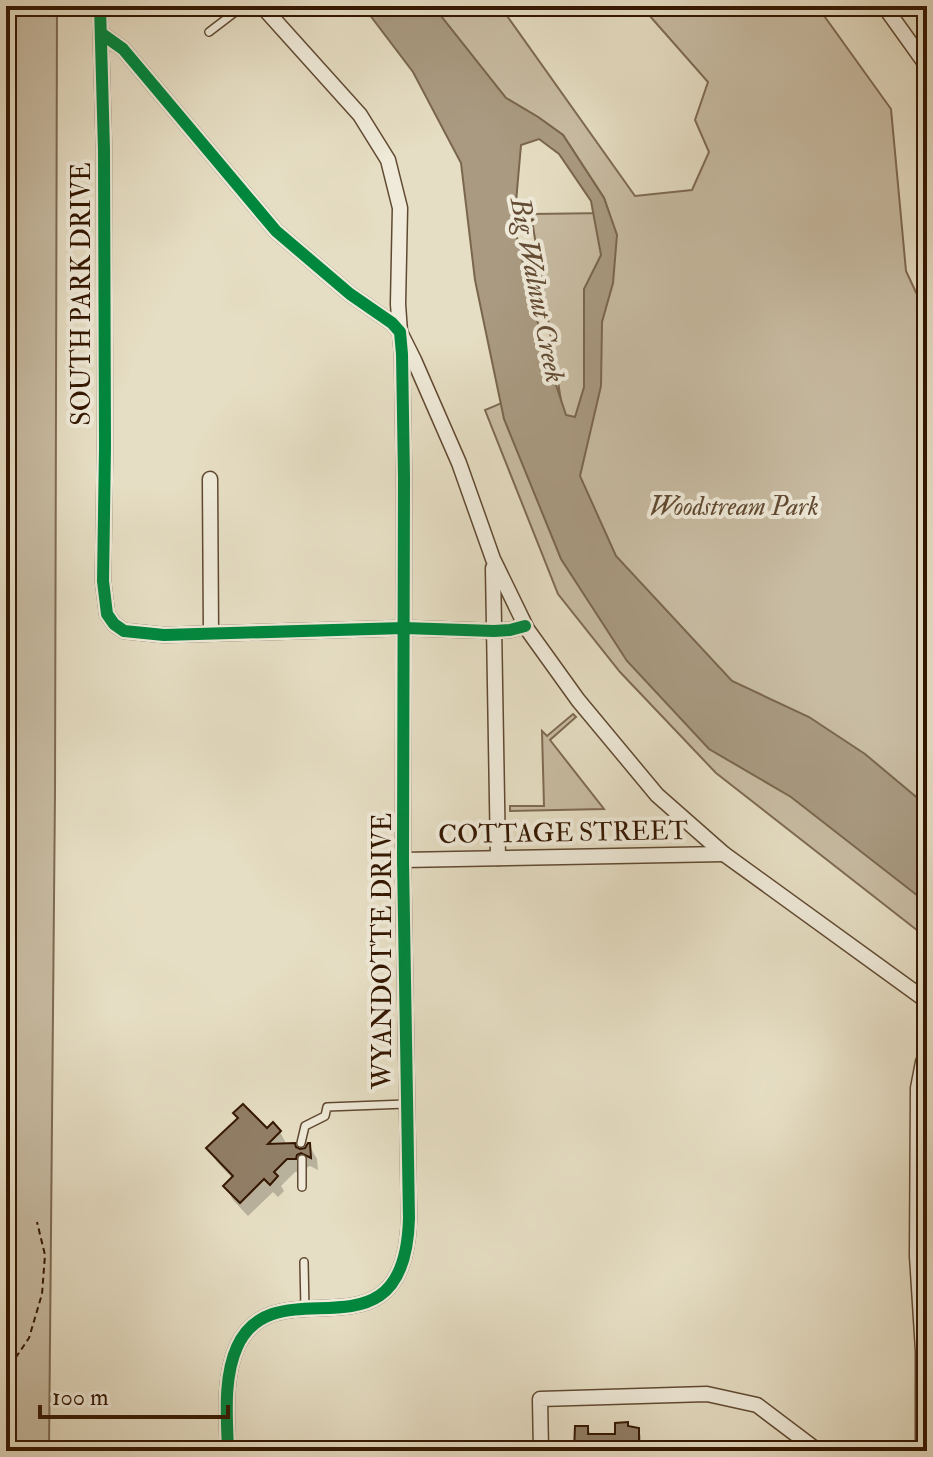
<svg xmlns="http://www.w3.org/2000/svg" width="933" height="1457" viewBox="0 0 933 1457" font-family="'IM FELL Double Pica',serif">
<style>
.green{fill:#c8bca3;stroke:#7e6a52;stroke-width:2}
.water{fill:#a99a81;stroke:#7a664d;stroke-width:2;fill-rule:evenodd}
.shadow{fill:#0003}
.building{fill:#917e66;stroke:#341700;stroke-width:2}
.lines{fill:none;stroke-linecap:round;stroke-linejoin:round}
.service-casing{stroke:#604931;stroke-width:10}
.minor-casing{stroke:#604931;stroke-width:17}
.path{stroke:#341700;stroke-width:2;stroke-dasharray:6 4;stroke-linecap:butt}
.service{stroke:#efead9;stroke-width:7}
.minor{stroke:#efead9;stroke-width:14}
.cycleway-casing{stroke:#efead9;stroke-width:17}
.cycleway{stroke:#00873e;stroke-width:12}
.labels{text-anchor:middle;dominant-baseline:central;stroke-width:8;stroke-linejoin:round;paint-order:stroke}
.street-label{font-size:26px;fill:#341700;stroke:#efead9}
.park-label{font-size:26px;font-style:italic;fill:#604931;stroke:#efead9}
.water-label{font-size:28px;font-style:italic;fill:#634b34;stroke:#efead9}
</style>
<rect width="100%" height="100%" fill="#e6dec4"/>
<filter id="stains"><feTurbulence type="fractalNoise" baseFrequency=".0025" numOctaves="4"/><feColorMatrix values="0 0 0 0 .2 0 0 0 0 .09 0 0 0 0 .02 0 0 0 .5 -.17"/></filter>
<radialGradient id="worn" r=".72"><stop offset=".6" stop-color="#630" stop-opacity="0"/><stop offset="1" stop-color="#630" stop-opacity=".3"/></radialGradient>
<!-- green -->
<g class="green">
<path d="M 6,6 L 57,6 L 55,792 L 49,1451 L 6,1451 Z"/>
<path d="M 433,6 L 500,6 L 635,196 L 692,190 L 709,152 L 695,120 L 708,82 L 641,6 L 817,6 L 891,109 L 906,271 L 927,316 L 927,938 L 716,773 L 620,672 L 558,594 L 485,410 L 542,386 L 563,413 L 531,214 L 609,213 L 604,198 L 563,135 L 538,117 L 506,98 Z"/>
<path d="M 573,714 L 576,717 L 550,740 L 604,809 L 510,811 L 510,806 L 544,806 L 542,731 L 547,736 Z"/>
</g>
<!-- water -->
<path class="water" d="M 363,6 L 433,6 L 506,98 L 538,117 L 563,135 L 604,198 L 617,235 L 613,283 L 602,322 L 601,386 L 580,476 L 616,556 L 732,681 L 809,717 L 865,754 L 927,806 L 927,903 L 791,797 L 709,749 L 627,661 L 561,559 L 504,419 L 475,280 L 461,163 L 413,72 ZM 539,139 L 559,154 L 591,201 L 601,255 L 584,289 L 584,387 L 575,417 L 566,415 L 550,367 L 533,305 L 514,225 L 521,145 Z"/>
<!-- shadow -->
<g class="shadow">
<path d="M 235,1114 L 267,1131 L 273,1125 L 280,1132 L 287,1145 L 300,1152 L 309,1145 L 317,1159 L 318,1170 L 310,1166 L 304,1169 L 303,1172 L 295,1172 L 281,1186 L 284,1191 L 278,1197 L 273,1192 L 248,1216 L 233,1200 L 226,1187 L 233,1179 L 217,1162 L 209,1149 L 239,1120 Z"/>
<path d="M 577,1428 L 587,1428 L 591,1434 L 617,1436 L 629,1428 L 637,1429 L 641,1436 L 641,1451 L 576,1451 Z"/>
</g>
<!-- building -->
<g class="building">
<path d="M 243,1104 L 267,1128 L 273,1122 L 281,1131 L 268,1144 L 295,1143 L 296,1147 L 300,1149 L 305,1148 L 308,1143 L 310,1143 L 311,1158 L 301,1153 L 297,1155 L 296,1159 L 287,1159 L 274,1172 L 278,1176 L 270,1185 L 264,1179 L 240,1203 L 223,1186 L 233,1176 L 206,1148 L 238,1118 L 233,1113 Z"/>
<path d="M 628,1422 L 628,1426 L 639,1428 L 639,1448 L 574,1451 L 575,1426 L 588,1426 L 588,1434 L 615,1434 L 615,1423 Z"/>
</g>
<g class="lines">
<!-- service casing -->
<g class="service-casing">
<g id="service">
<path d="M 209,32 L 243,6"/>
<path d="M 301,1143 L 305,1126 L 325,1116 L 327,1107 L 406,1104"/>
<path d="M 302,1187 L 302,1159"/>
<path d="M 304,1262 L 305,1309"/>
</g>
</g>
<!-- minor casing -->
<g class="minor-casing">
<g id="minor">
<path d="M 100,6 L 104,150 L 105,447 L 103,581 L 107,614 L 114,624 L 124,631 L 164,635 L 404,628 L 494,631 L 510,630 L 525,626"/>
<path d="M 262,6 L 360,115 L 388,160 L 400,208 L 398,304 L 400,332 L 414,360 L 459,463 L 493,559 L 527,629 L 578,700 L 657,795 L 724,854 L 927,1001"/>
<path d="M 884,6 L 927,66"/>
<path d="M 102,34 L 123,49 L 276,231 L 350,294 L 392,323 L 400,332 L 402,354 L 404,477 L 403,860 L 409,1218 C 405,1371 275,1261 237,1347 C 223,1378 227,1418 228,1451"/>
<path d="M 210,479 L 211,633"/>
<path d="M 493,568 L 498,858"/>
<path d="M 403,860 L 724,854"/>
<path d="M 541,1451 L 540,1399 L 707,1394 L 757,1405 L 818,1451"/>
<path d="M 923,1451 L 923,1351 L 917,1256 L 918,1088 L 923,1062 L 927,1056"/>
</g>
</g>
<!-- path -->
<g class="path">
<path d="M 6,1349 C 11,1368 8,1381 8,1400 C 8,1416 9,1430 6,1445"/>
<path d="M 10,1366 L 29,1338 L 42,1294 L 45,1255 L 37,1222"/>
</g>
<!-- service -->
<use href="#service" class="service"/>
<!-- minor -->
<use href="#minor" class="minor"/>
<!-- cycleway casing -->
<g class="cycleway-casing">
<g id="cycleway">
<path d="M 100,6 L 104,150 L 105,447 L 103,581 L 107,614 L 114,624 L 124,631 L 164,635 L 404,628 L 494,631 L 510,630 L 525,626"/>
<path d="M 102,34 L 123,49 L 276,231 L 350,294 L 392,323 L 400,332 L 402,354 L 404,477 L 403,860 L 409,1218 C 405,1371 275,1261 237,1347 C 223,1378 227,1418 228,1451"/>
</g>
</g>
<!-- cycleway -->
<use href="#cycleway" class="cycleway"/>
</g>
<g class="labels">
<!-- street labels -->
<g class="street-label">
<text transform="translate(82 294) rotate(-90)">SOUTH PARK DRIVE</text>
<text transform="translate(563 833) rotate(-1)">COTTAGE STREET</text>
<text transform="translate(383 951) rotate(-90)">WYANDOTTE DRIVE</text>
</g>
<!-- park labels -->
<g class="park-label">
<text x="734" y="507">Woodstream Park</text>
</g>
<!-- water labels -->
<g class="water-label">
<text transform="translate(537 290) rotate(79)">Big Walnut Creek</text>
</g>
</g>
<!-- margin -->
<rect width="933" height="1457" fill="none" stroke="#e6dec4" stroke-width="32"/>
<rect x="8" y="8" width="917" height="1441" fill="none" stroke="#341700" stroke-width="4"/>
<rect x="16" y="16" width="901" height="1425" fill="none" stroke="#341700" stroke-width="2"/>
<!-- scale -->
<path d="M40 1405v12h188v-12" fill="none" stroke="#341700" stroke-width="4"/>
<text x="52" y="1405" font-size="24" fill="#341700" stroke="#efead9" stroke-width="6" paint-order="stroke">100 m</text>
<rect width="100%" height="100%" filter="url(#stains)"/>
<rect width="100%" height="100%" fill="url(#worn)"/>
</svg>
